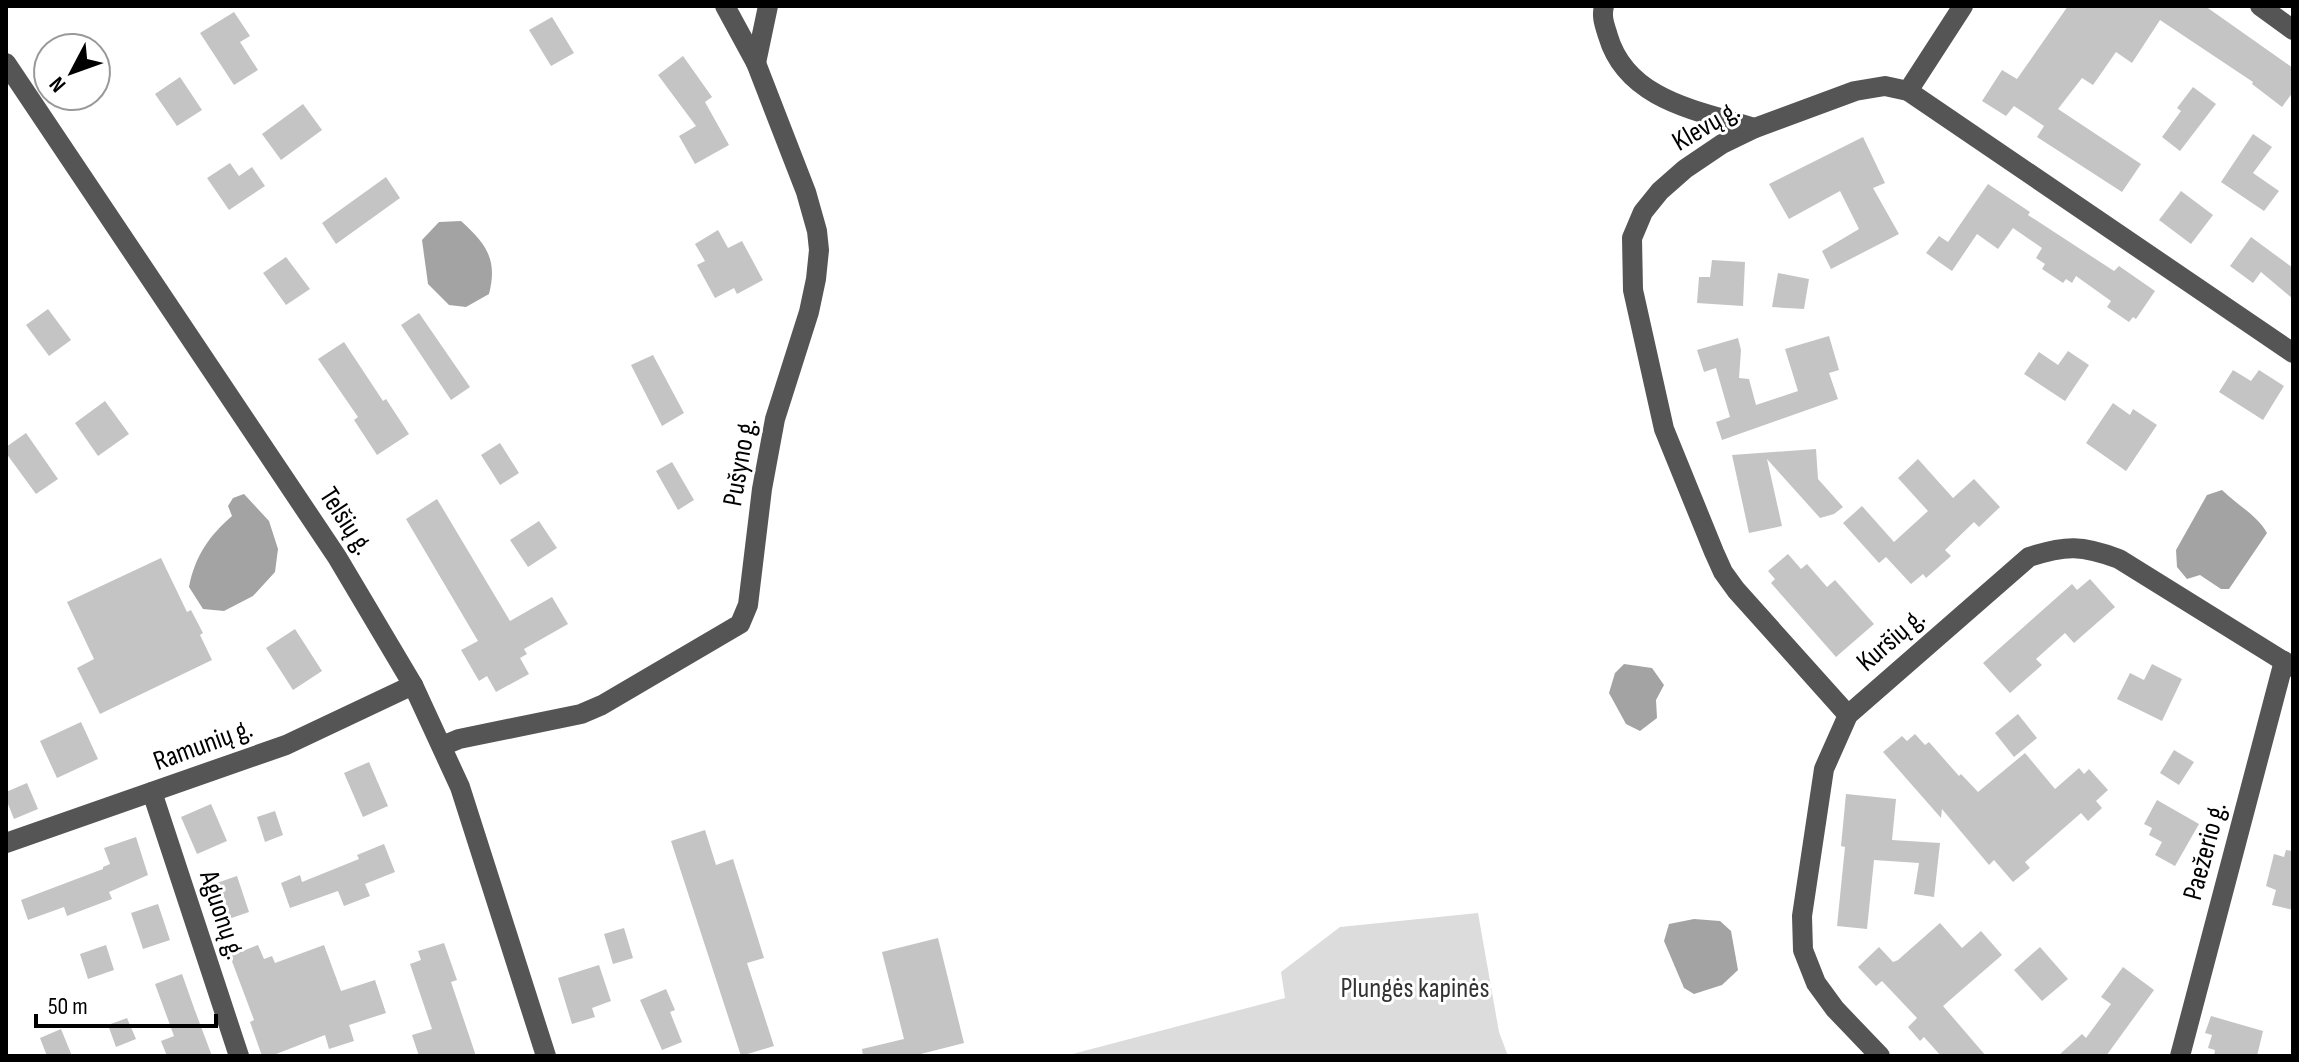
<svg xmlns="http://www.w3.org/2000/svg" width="2299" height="1062" viewBox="0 0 2299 1062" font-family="'Sofia Sans Condensed',sans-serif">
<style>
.green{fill:#dcdcdc}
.water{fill:#a3a3a3}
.building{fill:#c4c4c4}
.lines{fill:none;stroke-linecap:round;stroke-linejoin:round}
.minor{stroke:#555;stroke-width:20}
.labels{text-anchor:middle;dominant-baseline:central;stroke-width:6;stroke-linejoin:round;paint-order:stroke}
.street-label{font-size:28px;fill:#000;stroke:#fff}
.park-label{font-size:28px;fill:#333;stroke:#fff}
</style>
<rect width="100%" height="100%" fill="#fff"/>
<!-- green -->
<path class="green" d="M 1478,913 L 1499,1032 L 1508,1056 L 1065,1056 L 1285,998 L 1281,972 L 1340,927 Z"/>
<!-- water -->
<g class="water">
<path d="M 461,221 C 486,244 498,259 489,294 L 466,307 L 449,305 L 428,284 L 422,240 L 439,222 Z"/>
<path d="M 2222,490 C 2237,505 2257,515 2267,533 L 2229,589 L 2221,589 L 2200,575 L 2187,579 L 2177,567 L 2176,550 L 2207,495 Z"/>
<path d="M 244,494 L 269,521 L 278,549 L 275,572 L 253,596 L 224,611 L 203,609 L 189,587 C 195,556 209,536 232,516 L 228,506 L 233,498 Z"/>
<path d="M 1624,664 L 1652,668 L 1664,685 L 1656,700 L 1657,718 L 1640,731 L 1626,724 L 1609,693 L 1615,673 Z"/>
<path d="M 1694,919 L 1720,921 L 1731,931 L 1738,970 L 1722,985 L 1694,994 L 1684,988 L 1664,941 L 1669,924 Z"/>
</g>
<!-- building -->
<g class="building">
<path d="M 2068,6 L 2205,6 L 2293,68 L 2293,92 L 2282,107 L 2252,84 L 2253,82 L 2160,20 L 2132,63 L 2116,52 L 2093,85 L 2082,78 L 2058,109 L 2141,164 L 2122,192 L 2037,137 L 2044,126 L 2014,106 L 2006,116 L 1982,101 L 2002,70 L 2017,79 Z"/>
<path d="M 234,12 L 250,36 L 240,42 L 258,70 L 234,85 L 200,33 Z"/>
<path d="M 552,17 L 574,53 L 551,66 L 529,30 Z"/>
<path d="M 683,56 L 712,97 L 705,102 L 729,145 L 695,164 L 679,136 L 696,126 L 658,75 Z"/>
<path d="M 180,77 L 202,110 L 177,126 L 155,94 Z"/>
<path d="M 2193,87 L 2216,104 L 2180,151 L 2162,137 L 2181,111 L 2177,108 Z"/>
<path d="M 303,104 L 322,130 L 281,160 L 262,134 Z"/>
<path d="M 2253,134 L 2272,147 L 2253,173 L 2279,191 L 2264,211 L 2221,182 Z"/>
<path d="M 1863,137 L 1885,183 L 1873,188 L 1899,234 L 1831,269 L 1822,251 L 1859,229 L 1840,191 L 1789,219 L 1769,184 Z"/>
<path d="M 230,163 L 239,176 L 252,167 L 265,186 L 229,210 L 207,178 Z"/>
<path d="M 386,177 L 400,198 L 336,244 L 322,223 Z"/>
<path d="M 1988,184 L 2030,212 L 2028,215 L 2114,271 L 2119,266 L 2155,291 L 2136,319 L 2133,317 L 2129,322 L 2107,307 L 2111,301 L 2076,276 L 2072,283 L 2066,279 L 2063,283 L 2042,269 L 2045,264 L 2036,258 L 2042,248 L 2013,228 L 1998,249 L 1977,234 L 1952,271 L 1926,253 L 1939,236 L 1948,242 Z"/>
<path d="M 2181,191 L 2213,215 L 2191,244 L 2159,220 Z"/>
<path d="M 718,230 L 728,248 L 742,241 L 763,280 L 737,294 L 734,288 L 715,298 L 697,265 L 705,261 L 695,244 Z"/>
<path d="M 2251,237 L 2293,268 L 2293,299 L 2261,272 L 2253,283 L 2230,266 Z"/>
<path d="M 286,257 L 310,289 L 286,305 L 263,273 Z"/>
<path d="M 1712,260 L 1745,262 L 1743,306 L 1697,303 L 1699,277 L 1710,277 Z"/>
<path d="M 1778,273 L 1809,279 L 1804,309 L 1772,307 Z"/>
<path d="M 48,309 L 71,340 L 49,356 L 26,325 Z"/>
<path d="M 419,313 L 470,387 L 451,400 L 401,325 Z"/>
<path d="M 1829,336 L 1839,370 L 1829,373 L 1838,399 L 1722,440 L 1716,422 L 1730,417 L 1716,368 L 1704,372 L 1697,350 L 1738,338 L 1741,350 L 1739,378 L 1749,379 L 1756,405 L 1798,391 L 1785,349 Z"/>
<path d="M 344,342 L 383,401 L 386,399 L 409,434 L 377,455 L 354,420 L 358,417 L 318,359 Z"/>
<path d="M 2068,351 L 2089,365 L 2065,401 L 2024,374 L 2039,352 L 2058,365 Z"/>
<path d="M 653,355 L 684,413 L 662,426 L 631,365 Z"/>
<path d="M 2233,370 L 2251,381 L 2259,370 L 2284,386 L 2263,420 L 2219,392 Z"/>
<path d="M 105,401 L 129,434 L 98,456 L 75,423 Z"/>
<path d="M 2113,403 L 2130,415 L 2133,409 L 2157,425 L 2126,471 L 2086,443 Z"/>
<path d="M 26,433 L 58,479 L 36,494 L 6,453 L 6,447 Z"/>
<path d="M 500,443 L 519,473 L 500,485 L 481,455 Z"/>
<path d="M 1816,449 L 1818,479 L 1843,507 L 1834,514 L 1820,518 L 1767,459 L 1782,526 L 1749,533 L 1732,455 Z"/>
<path d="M 1918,459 L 1953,498 L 1974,479 L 2000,507 L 1979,527 L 1974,522 L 1945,550 L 1951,556 L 1926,578 L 1923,574 L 1911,584 L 1886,557 L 1879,563 L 1843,523 L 1862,506 L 1894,542 L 1928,511 L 1898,478 Z"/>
<path d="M 672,462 L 694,500 L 678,510 L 656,471 Z"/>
<path d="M 437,499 L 510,621 L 552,597 L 568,624 L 524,649 L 527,654 L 520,658 L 529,674 L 496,692 L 487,676 L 479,681 L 461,650 L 478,641 L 406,519 Z"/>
<path d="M 539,521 L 557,548 L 528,567 L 510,540 Z"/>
<path d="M 1788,554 L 1801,569 L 1807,564 L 1827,587 L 1835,580 L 1874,624 L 1836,657 L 1771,583 L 1775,579 L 1768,571 Z"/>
<path d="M 161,558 L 187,612 L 191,610 L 203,633 L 200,635 L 212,660 L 100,714 L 77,668 L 94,659 L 67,602 Z"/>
<path d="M 2090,579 L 2115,607 L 2074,643 L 2065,633 L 2036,659 L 2042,665 L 2010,693 L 1983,663 L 2072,584 L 2077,590 Z"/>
<path d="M 295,629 L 322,671 L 293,690 L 266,648 Z"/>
<path d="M 2152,664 L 2182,679 L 2162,721 L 2117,699 L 2130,673 L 2144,680 Z"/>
<path d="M 2018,714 L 2037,738 L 2014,757 L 1995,733 Z"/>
<path d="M 81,722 L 98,759 L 57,778 L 40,741 Z"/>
<path d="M 1915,734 L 1925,745 L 1929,742 L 1959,776 L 1961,774 L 1978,792 L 2025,753 L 2055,789 L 2079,768 L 2084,774 L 2089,769 L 2108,790 L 2096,801 L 2102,808 L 2088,821 L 2081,813 L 2025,862 L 2030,868 L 2013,882 L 1994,860 L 1989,865 L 1942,809 L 1941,818 L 1883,752 L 1902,736 L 1907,741 Z"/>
<path d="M 2174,750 L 2194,762 L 2179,785 L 2160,773 Z"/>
<path d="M 369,762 L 388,806 L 363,817 L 344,773 Z"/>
<path d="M 27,783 L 38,809 L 14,819 L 6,799 L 6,792 Z"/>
<path d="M 1846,794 L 1896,799 L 1892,840 L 1940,843 L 1934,897 L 1914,894 L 1919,863 L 1874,860 L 1867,929 L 1837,926 L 1845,847 L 1841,846 Z"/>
<path d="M 2157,800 L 2199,824 L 2175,866 L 2155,855 L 2162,842 L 2149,835 L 2152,828 L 2144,824 Z"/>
<path d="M 211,804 L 227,841 L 197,854 L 181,817 Z"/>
<path d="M 275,811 L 283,835 L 265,842 L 257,817 Z"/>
<path d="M 705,830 L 716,865 L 733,859 L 764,958 L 747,963 L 774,1046 L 741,1056 L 671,841 Z"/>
<path d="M 136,837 L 148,875 L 109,892 L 112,899 L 67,916 L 64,907 L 28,920 L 21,900 L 103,869 L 103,867 L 110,864 L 104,848 Z"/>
<path d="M 384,844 L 395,872 L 365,884 L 370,896 L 344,906 L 338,891 L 290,908 L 281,883 L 300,875 L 302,882 L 359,859 L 357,855 Z"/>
<path d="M 2286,850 L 2293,851 L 2293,910 L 2272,905 L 2276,890 L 2266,886 L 2274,854 L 2284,857 Z"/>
<path d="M 237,876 L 249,912 L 220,922 L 208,886 Z"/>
<path d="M 158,904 L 170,940 L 143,949 L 131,913 Z"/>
<path d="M 1940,923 L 1962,948 L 1981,931 L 2002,955 L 1943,1006 L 1986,1056 L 1941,1056 L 1924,1037 L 1920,1041 L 1908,1027 L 1917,1018 L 1882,981 L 1876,986 L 1858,967 L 1879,947 L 1893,962 L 1898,960 Z"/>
<path d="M 624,928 L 633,958 L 613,964 L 604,934 Z"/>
<path d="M 938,938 L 964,1043 L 913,1056 L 863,1056 L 862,1049 L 904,1039 L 882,952 Z"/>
<path d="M 444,943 L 457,980 L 451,982 L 476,1056 L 419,1056 L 412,1035 L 432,1029 L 410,964 L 421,960 L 418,951 Z"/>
<path d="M 106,945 L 114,970 L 88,979 L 80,954 Z"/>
<path d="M 258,945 L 264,959 L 272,956 L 275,963 L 324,945 L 341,991 L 375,980 L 386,1013 L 349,1025 L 354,1041 L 329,1049 L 325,1035 L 271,1056 L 262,1056 L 250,1022 L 254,1020 L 230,956 Z"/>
<path d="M 2040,947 L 2068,979 L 2042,1001 L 2014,970 Z"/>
<path d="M 599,965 L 611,1001 L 592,1008 L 595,1017 L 572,1024 L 558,978 Z"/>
<path d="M 2123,967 L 2154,990 L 2106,1056 L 2058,1056 L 2082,1034 L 2086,1038 L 2111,1004 L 2101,997 Z"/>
<path d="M 182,974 L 194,1008 L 212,1056 L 167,1056 L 161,1041 L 174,1036 L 155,984 Z"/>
<path d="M 666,989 L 675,1010 L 670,1012 L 682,1042 L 662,1050 L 640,1000 Z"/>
<path d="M 2211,1016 L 2263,1031 L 2257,1056 L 2214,1056 L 2215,1050 L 2208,1048 L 2212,1035 L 2205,1033 Z"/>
<path d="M 127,1018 L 136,1039 L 116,1047 L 108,1025 Z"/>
<path d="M 61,1029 L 72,1056 L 47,1056 L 40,1038 Z"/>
</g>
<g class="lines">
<!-- minor -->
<g class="minor">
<path d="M 1604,6 C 1601,17 1605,26 1608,36 C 1627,101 1700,111 1755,128"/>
<path d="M 2260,6 L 2293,30"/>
<path d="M 6,63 L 337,557 L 413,685 L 460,787 L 546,1056"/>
<path d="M 756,63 L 768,6"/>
<path d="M 1908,91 L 1963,6"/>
<path d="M 1848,715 L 1736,590 L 1723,572 L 1714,552 L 1664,429 L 1633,290 L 1632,238 L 1643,212 L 1660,191 L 1685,169 L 1722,144 L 1755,128 L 1855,91 L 1885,86 L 1908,91 L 2293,353"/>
<path d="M 442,746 L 459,739 L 581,714 L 602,705 L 740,624 L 748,605 L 762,489 L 775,419 L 809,312 L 816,279 L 819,250 L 817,231 L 806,192 L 756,63 L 725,6"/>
<path d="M 152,792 L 239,1056"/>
<path d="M 6,843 L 286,745 L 413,685"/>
<path d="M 1880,1056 L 1835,1009 L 1816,983 L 1803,950 L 1802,916 L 1824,769 L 1848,715 L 2029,557 C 2066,545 2082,545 2119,559 L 2293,667"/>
<path d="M 2180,1056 L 2284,661"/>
</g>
</g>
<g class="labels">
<!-- street labels -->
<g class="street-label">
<text transform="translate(1706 126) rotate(-30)">Klevų g.</text>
<text transform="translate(740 462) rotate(-80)">Pušyno g.</text>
<text transform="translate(346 521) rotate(57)">Telšių g.</text>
<text transform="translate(1891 640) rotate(-41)">Kuršių g.</text>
<text transform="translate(203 745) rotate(-20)">Ramunių g.</text>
<text transform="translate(2205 851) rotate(-75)">Paežerio g.</text>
<text transform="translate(222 915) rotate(72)">Aguonų g.</text>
</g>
<!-- park labels -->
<g class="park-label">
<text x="1415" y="988">Plungės kapinės</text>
</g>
</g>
<!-- border -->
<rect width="2299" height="1062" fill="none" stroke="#000000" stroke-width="16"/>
<!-- north arrow -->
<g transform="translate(72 72) rotate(229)"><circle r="38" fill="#ffffff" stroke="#999999" stroke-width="2"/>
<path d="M0-6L14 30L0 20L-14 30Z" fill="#000000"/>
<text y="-12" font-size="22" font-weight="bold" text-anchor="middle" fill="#000000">N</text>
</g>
<!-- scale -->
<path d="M36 1014v12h180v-12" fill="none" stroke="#000000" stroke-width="4"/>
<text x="48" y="1014" font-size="24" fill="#000000" stroke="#ffffff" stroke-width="6" paint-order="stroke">50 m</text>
</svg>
